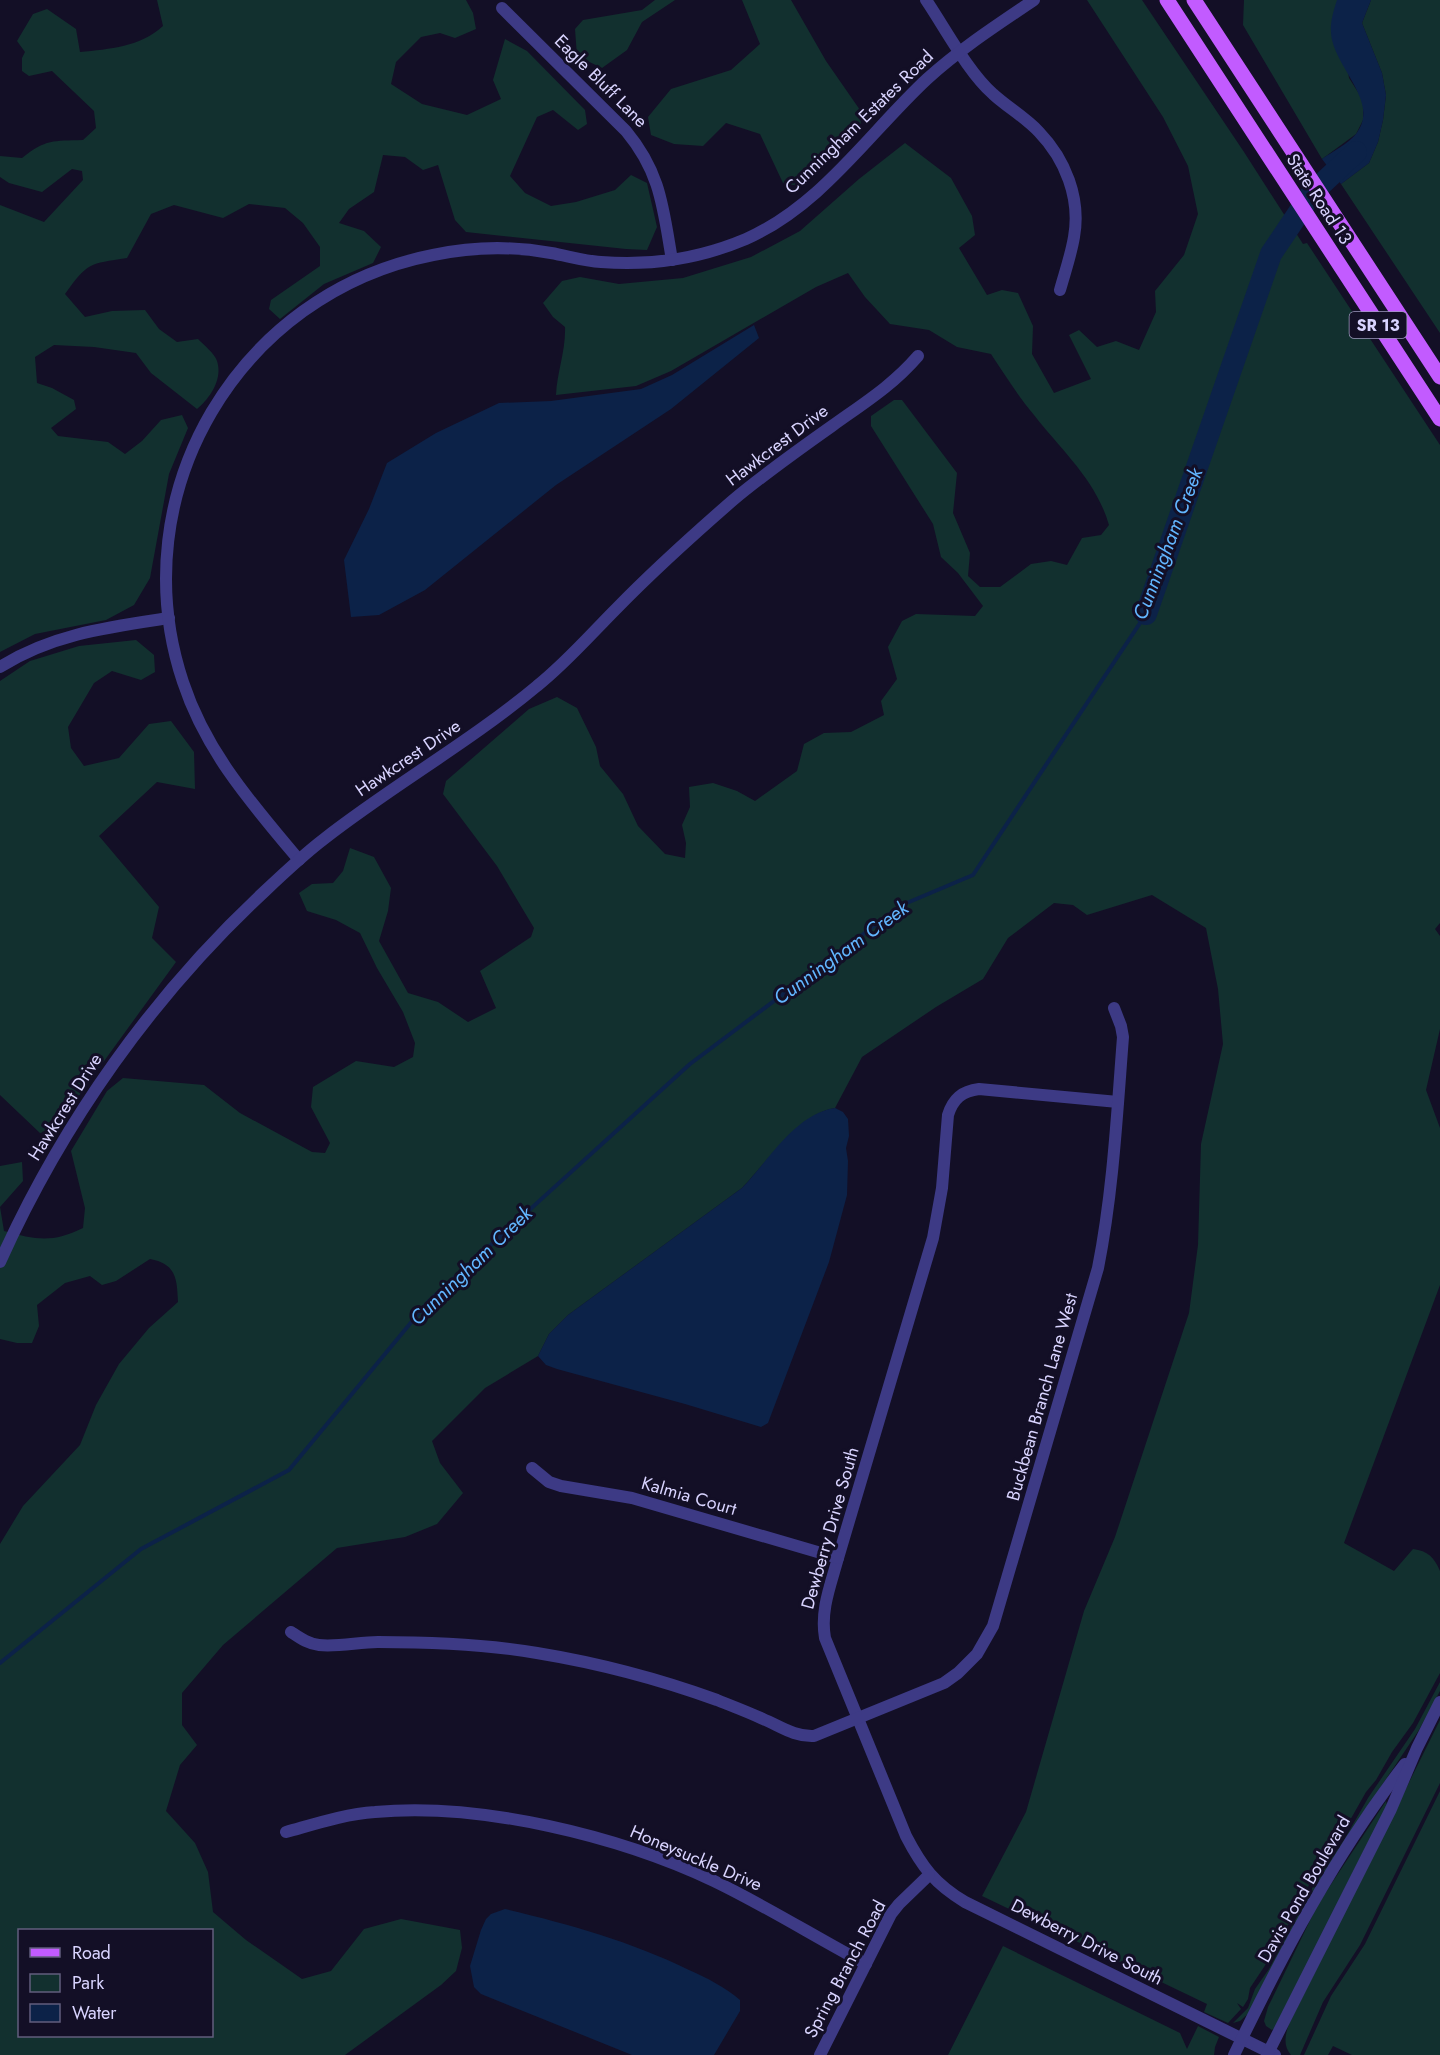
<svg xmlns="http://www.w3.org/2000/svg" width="1440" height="2055" viewBox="0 0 1440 2055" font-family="Jost,sans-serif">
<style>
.green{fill:#12302f;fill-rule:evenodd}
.water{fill:#0c2248}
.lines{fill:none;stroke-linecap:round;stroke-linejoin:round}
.stream{stroke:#0c2248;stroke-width:4}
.river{stroke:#0c2248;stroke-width:22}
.minor{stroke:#3d3a85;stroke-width:12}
.major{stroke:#c25bff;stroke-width:15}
.labels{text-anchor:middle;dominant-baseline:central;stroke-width:6;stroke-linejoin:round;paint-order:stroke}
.shield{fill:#130f26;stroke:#9e99be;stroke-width:1.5}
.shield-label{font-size:16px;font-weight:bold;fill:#d9d4ff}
.street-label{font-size:18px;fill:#d9d4ff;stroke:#130f26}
.water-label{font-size:20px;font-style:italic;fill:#62b6ff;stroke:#130f26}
</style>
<rect width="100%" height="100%" fill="#130f26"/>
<!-- green -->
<g class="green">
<path d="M 157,0 L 466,0 L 473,13 L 476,29 L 455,38 L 440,33 L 421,37 L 396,62 L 391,84 L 422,104 L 467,115 L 501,99 L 493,80 L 505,39 L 527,51 L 585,110 L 587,124 L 578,130 L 553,110 L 537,117 L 510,176 L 525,193 L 551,206 L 576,202 L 615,190 L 631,175 L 647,183 L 657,227 L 647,250 L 626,249 L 466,232 L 455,220 L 438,165 L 423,170 L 405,157 L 383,155 L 374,192 L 349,209 L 339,223 L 364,231 L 381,247 L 373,263 L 324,284 L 280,319 L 269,309 L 271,300 L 320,266 L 320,247 L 303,223 L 285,208 L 249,204 L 223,218 L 174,205 L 151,214 L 127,258 C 89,264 88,262 65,294 L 85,317 L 112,311 L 145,310 L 159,329 L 177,342 L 198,339 C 204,345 215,354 217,361 C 223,379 210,398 197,409 L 151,373 L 136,353 L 94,347 L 54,345 L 35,357 L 37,383 L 52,388 L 74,400 L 76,409 L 51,428 L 58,436 L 108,442 L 125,454 L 142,441 L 161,420 L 182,415 L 188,428 L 169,474 L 150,578 L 134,605 L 106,620 L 35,634 L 0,652 L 0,205 L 44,222 L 83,180 L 82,171 L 72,169 L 42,192 L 9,183 L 0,177 L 0,156 L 22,158 C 46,139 53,141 83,140 L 96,128 L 94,111 L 52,71 L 29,76 L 22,71 L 22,58 L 25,52 L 17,41 L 33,14 L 47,9 L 76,29 L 80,52 C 110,49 140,47 163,26 Z"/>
<path d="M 655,0 L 675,0 L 642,22 L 627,50 L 602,68 L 577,56 L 575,29 L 583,20 L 642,10 Z"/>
<path d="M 742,0 L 791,0 L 826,61 L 860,110 L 861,126 L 799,186 L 783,183 L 760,134 L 726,123 L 703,146 L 674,144 L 651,135 L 648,117 L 671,89 L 731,70 L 760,44 Z"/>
<path d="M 1087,0 L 1142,0 L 1244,152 L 1303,244 L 1307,243 L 1440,445 L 1440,923 L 1435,929 L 1440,936 L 1440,1029 L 1426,1090 L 1440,1128 L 1440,1285 L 1344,1543 L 1394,1571 L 1413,1549 C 1428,1551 1434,1557 1440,1571 L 1440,1673 L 1413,1723 L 1392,1752 L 1376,1780 L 1366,1792 L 1332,1852 L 1309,1885 L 1274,1952 L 1250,1988 L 1248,1999 L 1243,2007 L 1237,2003 L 1241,2009 L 1228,2023 L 1204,2012 L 1207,2004 L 982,1896 L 1026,1812 L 1084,1611 L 1115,1537 L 1189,1313 L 1198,1245 L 1201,1144 L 1223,1044 L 1218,989 L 1206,928 L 1152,895 L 1087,915 L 1073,905 L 1054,903 L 1008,938 L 983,979 L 936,1007 L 862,1057 L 835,1108 C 800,1113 766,1163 742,1188 L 568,1315 L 549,1334 L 538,1356 L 485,1388 L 432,1441 L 440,1463 L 463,1493 L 437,1524 L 405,1537 L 337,1548 L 223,1645 L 182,1693 L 182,1725 L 197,1745 L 180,1765 L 166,1811 L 195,1843 L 208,1872 L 213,1912 L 246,1940 L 302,1979 L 331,1971 L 364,1929 L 401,1919 L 460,1930 L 462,1948 L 456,1971 L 441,1985 L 345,2055 L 0,2055 L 0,1544 L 23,1506 L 80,1445 L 96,1405 L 119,1364 L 149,1328 L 178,1302 C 177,1278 176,1264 150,1259 L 116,1281 L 102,1285 L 90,1276 L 65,1283 L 37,1305 L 39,1326 L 32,1343 L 17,1343 L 0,1339 L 0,1166 L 22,1162 L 23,1181 L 0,1207 L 4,1231 C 36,1240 53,1243 83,1228 L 85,1208 L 71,1151 L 107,1091 L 123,1078 L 204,1085 L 240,1113 L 312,1152 L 325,1153 L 330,1143 L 311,1107 L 313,1087 L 356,1061 L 394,1067 L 413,1057 L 415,1043 L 403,1012 L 377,968 L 360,933 L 336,920 L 307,911 L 299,893 L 312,884 L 333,883 L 343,871 L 350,848 L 374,857 L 391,888 L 388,911 L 379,941 L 408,993 L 438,1002 L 468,1022 L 496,1008 L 480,971 L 531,937 L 534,928 L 497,866 L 443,794 L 446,781 L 529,709 L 557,697 L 577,708 L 596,747 L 600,766 L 623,794 L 638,826 L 665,854 L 685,858 L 686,843 L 682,825 L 690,807 L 689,787 L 713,783 L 737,791 L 755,801 L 797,771 L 804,744 L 824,733 L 851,732 L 884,715 L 881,701 L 897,679 L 888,647 L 902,621 L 916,614 L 975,616 L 983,606 L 958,573 L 941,557 L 933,524 L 871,426 L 871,416 L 894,400 L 902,400 L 957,473 L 953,513 L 970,553 L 968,576 L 980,587 L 1000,587 L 1031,564 L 1051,561 L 1067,565 L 1082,538 L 1101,535 L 1109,525 C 1096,480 1062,451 1034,415 C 1018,396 1005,375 991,354 L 957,347 L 929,330 L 890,324 L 865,297 L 848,273 L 816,287 L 671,371 L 636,386 L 556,395 C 557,372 566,350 565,327 L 553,317 L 543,303 L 562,281 L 580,277 L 619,284 L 683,278 L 751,257 L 800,231 L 859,179 L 905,143 L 951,178 L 972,216 L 975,235 L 959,248 L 987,295 L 1002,290 L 1018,293 L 1033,326 L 1032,354 L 1054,393 L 1091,379 L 1069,335 L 1079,330 L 1097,347 L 1116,341 L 1139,350 L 1156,312 L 1155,291 L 1184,255 L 1198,214 L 1188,166 L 1163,117 ZM 20,1930 L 212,1930 L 212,2036 L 20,2036 Z"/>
<path d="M 1244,0 L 1337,0 L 1349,78 L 1363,100 L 1363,120 L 1356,134 L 1322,159 L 1243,25 Z"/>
<path d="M 1371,0 L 1440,0 L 1440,333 L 1341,184 L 1369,163 L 1378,142 L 1383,120 L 1386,95 L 1382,73 L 1362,23 Z"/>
<path d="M 136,640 L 154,655 L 155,672 L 141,680 L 112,671 L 94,683 L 68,727 L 71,748 L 84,766 L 119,758 L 149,724 L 171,721 L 194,752 L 195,789 L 157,782 L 99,836 L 159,907 L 152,938 L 176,962 L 54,1130 L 40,1133 L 0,1095 L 0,681 L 30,661 L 79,646 Z"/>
<path d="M 1440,1682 L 1440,1691 L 1419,1730 L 1382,1785 L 1250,2012 L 1240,2021 L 1233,2023 L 1248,2008 L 1255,1989 L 1269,1969 L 1315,1883 L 1344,1840 L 1368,1798 L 1415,1729 Z"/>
<path d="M 1440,1720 L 1440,1783 L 1360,1945 L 1323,2002 L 1300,2055 L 1291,2055 C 1283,2046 1285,2035 1289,2024 Z"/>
<path d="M 1440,1791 L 1440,2055 L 1352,2055 L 1333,2046 L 1328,2055 L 1304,2055 L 1331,1996 L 1365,1944 Z"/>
<path d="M 1386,1801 L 1387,1805 L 1275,2028 L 1272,2030 L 1266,2026 L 1264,2021 L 1268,2007 L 1318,1904 Z"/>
<path d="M 1003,1946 L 1180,2033 L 1187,2049 L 1198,2026 L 1219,2037 L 1215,2047 L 1214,2055 L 948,2055 Z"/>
</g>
<!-- water -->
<g class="water">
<path d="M 1337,0 L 1371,0 L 1362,23 L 1382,73 L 1386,95 L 1383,120 L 1378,142 L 1369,163 L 1341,184 L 1322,159 C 1333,151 1348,144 1356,134 C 1382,102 1332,66 1331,32 C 1330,22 1334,9 1337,0 Z"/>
<path d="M 754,325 L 759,338 L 671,409 L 556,485 L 425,590 L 379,615 L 351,617 L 344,560 L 369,509 L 387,463 L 436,433 L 499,403 L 551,401 L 641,389 L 672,375 Z"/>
<path d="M 835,1108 L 843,1112 L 848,1119 L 849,1136 L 846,1148 L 848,1161 L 847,1195 L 829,1262 L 771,1415 L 768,1423 L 761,1427 L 685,1404 L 557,1369 L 546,1365 L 538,1356 L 549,1334 L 568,1315 L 742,1188 C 769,1160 795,1114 835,1108 Z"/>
<path d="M 505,1909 C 568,1924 630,1941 689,1970 C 707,1978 725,1987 740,2000 L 740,2011 L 714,2055 L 632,2055 L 481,1994 L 474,1987 L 470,1966 L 481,1930 L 486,1919 L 491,1914 Z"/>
</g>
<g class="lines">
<!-- stream -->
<path class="stream" d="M 0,1663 L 141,1549 L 289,1470 L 428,1302 L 690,1064 L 902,905 L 973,875 L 1146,614"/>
<!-- river -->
<path class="river" d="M 1146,614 L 1271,254 L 1312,193 L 1356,152"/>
<!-- minor -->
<g class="minor">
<path d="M 926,0 C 945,28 968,72 993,94 C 1007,107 1025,117 1039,132 C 1065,159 1081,198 1074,237 C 1071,255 1065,272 1060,290"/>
<path d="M 502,8 L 626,131 C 661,173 663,208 672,260"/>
<path d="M 0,667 C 52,634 109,627 169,618"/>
<path d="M 299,860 C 252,804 206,752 183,682 C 120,493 239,293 433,255 C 471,247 513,246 551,253 C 568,256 584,261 601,262 C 650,266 701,258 746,239 C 822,205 868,134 927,79 C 960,49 997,25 1034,0"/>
<path d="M 1118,1102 L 979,1089 C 962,1091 953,1099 948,1115 L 942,1188 L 933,1238 L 838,1558 C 831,1584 820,1610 825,1638 L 906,1836 C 922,1867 935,1884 965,1902 L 1275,2055"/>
<path d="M 0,1262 C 63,1122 153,995 265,891 C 284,873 303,855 324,839 C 393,785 470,742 537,686 C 566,663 591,634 617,608 C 653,571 693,535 732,501 C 764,474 798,450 832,426 C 864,403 892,386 918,356"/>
<path d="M 532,1468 L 549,1482 L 561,1486 L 632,1498 L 838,1558"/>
<path d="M 291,1632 C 300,1638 308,1644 319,1645 C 338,1647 359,1642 378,1642 C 431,1642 485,1644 537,1653 C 598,1663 659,1679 717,1700 C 732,1706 748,1712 763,1719 C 780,1726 794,1737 814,1736 L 944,1683 L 958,1673 L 977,1654 L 993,1626 L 1098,1268 C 1113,1192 1117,1114 1123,1037 L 1121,1026 L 1114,1008"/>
<path d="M 286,1832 C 315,1824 345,1814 375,1812 C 480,1802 619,1836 714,1881 C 766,1906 815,1937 866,1964"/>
<path d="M 820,2055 L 891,1914 L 899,1904 L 929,1875"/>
<path d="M 1234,2055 C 1283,1953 1336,1853 1405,1764"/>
<path d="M 1267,2055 L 1391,1809 L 1417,1748 L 1440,1702"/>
</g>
<!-- major -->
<g class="major">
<path d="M 1167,0 L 1440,419"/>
<path d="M 1194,0 L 1440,377"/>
</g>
</g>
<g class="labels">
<!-- shield labels -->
<rect class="shield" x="1349.5" y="312" width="57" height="26" rx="4.5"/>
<g class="shield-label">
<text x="1378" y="325">SR 13</text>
</g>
<!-- street labels -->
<g class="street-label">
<text transform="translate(601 81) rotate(45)">Eagle Bluff Lane</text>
<text transform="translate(859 122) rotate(-44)">Cunningham Estates Road</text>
<text transform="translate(1319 199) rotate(57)">State Road 13</text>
<text transform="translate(777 445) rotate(-37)">Hawkcrest Drive</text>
<text transform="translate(408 758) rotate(-34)">Hawkcrest Drive</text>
<text transform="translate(65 1107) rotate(-58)">Hawkcrest Drive</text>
<text transform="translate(1042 1397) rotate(-74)">Buckbean Branch Lane West</text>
<text transform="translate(689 1496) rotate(16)">Kalmia Court</text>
<text transform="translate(830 1528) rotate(-74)">Dewberry Drive South</text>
<text transform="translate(696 1858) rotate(23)">Honeysuckle Drive</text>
<text transform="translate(1304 1889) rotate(-60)">Davis Pond Boulevard</text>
<text transform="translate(1087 1942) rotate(27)">Dewberry Drive South</text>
<text transform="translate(845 1969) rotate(-62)">Spring Branch Road</text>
</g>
<!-- water labels -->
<g class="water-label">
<text transform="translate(1168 544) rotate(-69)">Cunningham Creek</text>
<text transform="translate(841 953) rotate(-36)">Cunningham Creek</text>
<text transform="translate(471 1266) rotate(-44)">Cunningham Creek</text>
</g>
</g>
<!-- legend -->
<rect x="18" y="1929" width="195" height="108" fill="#130f26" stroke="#625e7d" stroke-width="1.5"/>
<rect x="30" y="1948" width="30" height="9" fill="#c25bff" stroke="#625e7d" stroke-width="1.5"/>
<text x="72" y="1959" font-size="18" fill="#d9d4ff">Road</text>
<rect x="30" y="1974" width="30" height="18" fill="#12302f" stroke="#625e7d" stroke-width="1.5"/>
<text x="72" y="1989" font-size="18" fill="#d9d4ff">Park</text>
<rect x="30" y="2004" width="30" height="18" fill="#0c2248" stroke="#625e7d" stroke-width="1.5"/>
<text x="72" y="2019" font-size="18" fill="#d9d4ff">Water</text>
</svg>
